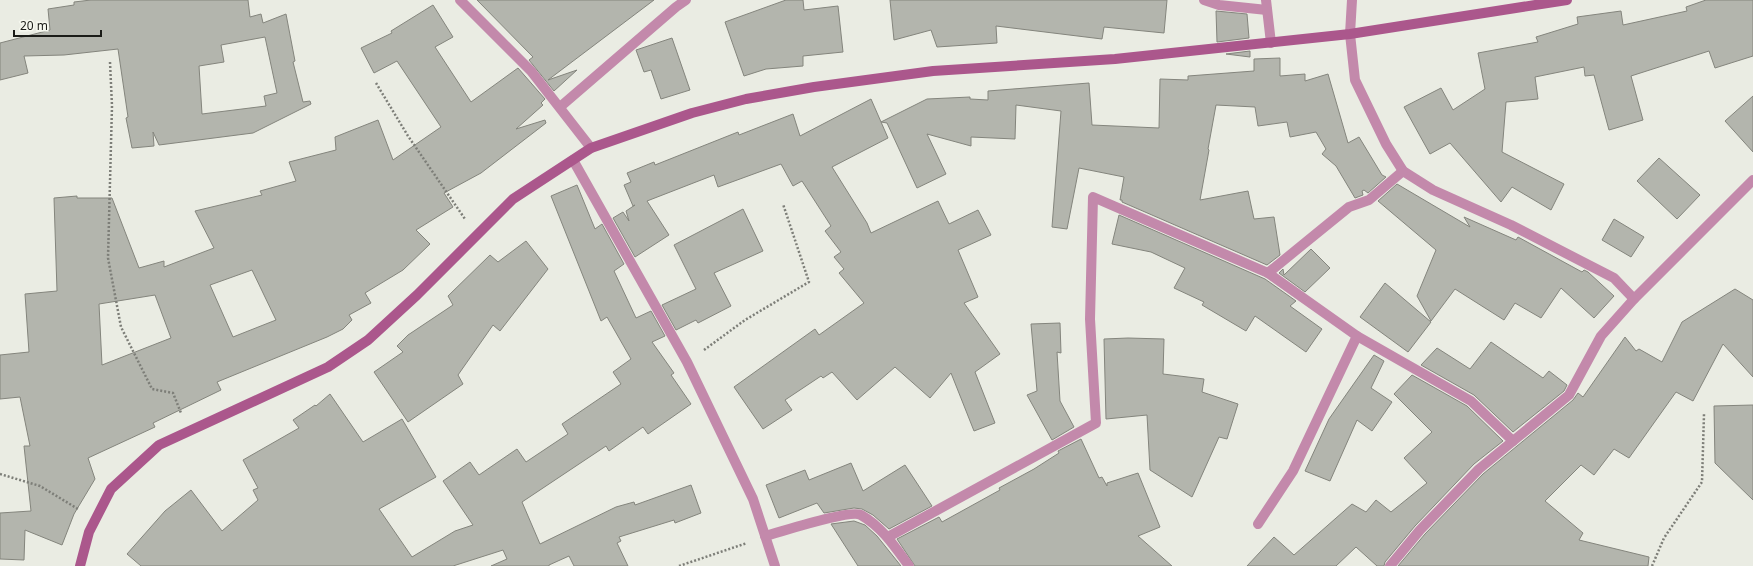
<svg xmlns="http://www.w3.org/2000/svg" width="1753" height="566" viewBox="0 0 1753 566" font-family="'Noto Sans',sans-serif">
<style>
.building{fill:#b3b5ad;stroke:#84857d;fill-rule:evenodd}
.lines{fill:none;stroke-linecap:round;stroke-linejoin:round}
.path{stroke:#7d7e78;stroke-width:2.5;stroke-dasharray:2 2;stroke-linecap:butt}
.street{stroke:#c389ab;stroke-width:10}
.secondary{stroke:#ab578c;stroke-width:10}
</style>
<rect width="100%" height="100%" fill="#eaece3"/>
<!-- building -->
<g class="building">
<path d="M 91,0 L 248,0 L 250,17 L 261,14 L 263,23 L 286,14 L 295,61 L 293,62 L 303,102 L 310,101 L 311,104 L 253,133 L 159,145 L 153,132 L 154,146 L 132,148 L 126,118 L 128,117 L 118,49 L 64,55 L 24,56 L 28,73 L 0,80 L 0,43 L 50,30 L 48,9 L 74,5 L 74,2 ZM 265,37 L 277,93 L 264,96 L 266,106 L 202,114 L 199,66 L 224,62 L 221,45 Z"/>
<path d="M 477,0 L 654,0 L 548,80 L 577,70 L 554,91 L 529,60 L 533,57 Z"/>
<path d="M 786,0 L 803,0 L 804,10 L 838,6 L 843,52 L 803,56 L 803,66 L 766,69 L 744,76 L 725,22 Z"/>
<path d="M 890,0 L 1167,0 L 1164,33 L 1104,27 L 1102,39 L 996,26 L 997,43 L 937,47 L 931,30 L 894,40 Z"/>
<path d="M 1706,0 L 1753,0 L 1753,56 L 1715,68 L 1709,51 L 1631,76 L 1643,120 L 1609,130 L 1594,75 L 1585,76 L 1584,67 L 1535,77 L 1538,99 L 1506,102 L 1502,152 L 1564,184 L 1551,210 L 1512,187 L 1501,202 L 1450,143 L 1430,154 L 1404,107 L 1441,88 L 1453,110 L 1485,89 L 1478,53 L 1538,42 L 1536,37 L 1578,24 L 1577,17 L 1621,11 L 1623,25 L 1687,11 L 1686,7 Z"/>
<path d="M 433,5 L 453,37 L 435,47 L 471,102 L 518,68 L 545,99 L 541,103 L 543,105 L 516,129 L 545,120 L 546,123 L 481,173 L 444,193 L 453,207 L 416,230 L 430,244 L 403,270 L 365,293 L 371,303 L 349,315 L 352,320 L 343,329 L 327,337 L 217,382 L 221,390 L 153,423 L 155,427 L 88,458 L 95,479 L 74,514 L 62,545 L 25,530 L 24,560 L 0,559 L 0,513 L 31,511 L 24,446 L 30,446 L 20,397 L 0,399 L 0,355 L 29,352 L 25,294 L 57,291 L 54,198 L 77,196 L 77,198 L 112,198 L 139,268 L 164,261 L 164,267 L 214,248 L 195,211 L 262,195 L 260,191 L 296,181 L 289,162 L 336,150 L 335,137 L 378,120 L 393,160 L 441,127 L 397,61 L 374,73 L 361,48 L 392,33 L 391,31 ZM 252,270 L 276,320 L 233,337 L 210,285 ZM 155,295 L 171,338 L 102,365 L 99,304 Z"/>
<path d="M 1216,11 L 1247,14 L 1249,38 L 1217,42 Z"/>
<path d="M 672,38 L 690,90 L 661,99 L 651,70 L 644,72 L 636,50 Z"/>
<path d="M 1250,51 L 1250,57 L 1226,54 Z"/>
<path d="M 1280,58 L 1280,76 L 1305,74 L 1305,81 L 1328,74 L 1348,143 L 1359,137 L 1382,175 L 1386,177 L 1368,193 L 1364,190 L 1362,191 L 1363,195 L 1355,198 L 1336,166 L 1322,154 L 1326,149 L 1316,132 L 1290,137 L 1287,122 L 1258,126 L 1255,107 L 1216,105 L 1208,149 L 1209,150 L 1200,200 L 1248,191 L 1254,219 L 1274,217 L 1280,255 L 1267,265 L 1122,202 L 1122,200 L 1120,200 L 1124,177 L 1079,168 L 1067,229 L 1052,227 L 1061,111 L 1016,105 L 1015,139 L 971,137 L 971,146 L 927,134 L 946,174 L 917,188 L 887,123 L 881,122 L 927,99 L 970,97 L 970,99 L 988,100 L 988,91 L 1089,83 L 1092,125 L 1159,128 L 1160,79 L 1188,80 L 1188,76 L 1254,71 L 1254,59 Z"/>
<path d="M 1753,96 L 1753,152 L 1725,121 Z"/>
<path d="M 871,99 L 888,138 L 832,167 L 867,223 L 871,233 L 938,201 L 949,224 L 978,210 L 991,235 L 958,250 L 978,297 L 964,303 L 1000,354 L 975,372 L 995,423 L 974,431 L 951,373 L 930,398 L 895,367 L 857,400 L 832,372 L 823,378 L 821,376 L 785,400 L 792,410 L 763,429 L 734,387 L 815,329 L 819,335 L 864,303 L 839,273 L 844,269 L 834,257 L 841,252 L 825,231 L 831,226 L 802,181 L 793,186 L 781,164 L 718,187 L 714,175 L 647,201 L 669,235 L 635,257 L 613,218 L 623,212 L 629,221 L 626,211 L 635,205 L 633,206 L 624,185 L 631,182 L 627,173 L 654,162 L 655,165 L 738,132 L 739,135 L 793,114 L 800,136 Z"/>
<path d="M 1659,158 L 1700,195 L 1677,219 L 1637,181 Z"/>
<path d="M 1397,184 L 1470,227 L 1464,217 L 1516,240 L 1518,237 L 1582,272 L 1584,270 L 1588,272 L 1614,296 L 1594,318 L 1561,288 L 1541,318 L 1515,303 L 1504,320 L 1455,289 L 1431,321 L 1417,296 L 1436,250 L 1378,201 Z"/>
<path d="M 577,185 L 595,229 L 602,224 L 624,264 L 614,271 L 636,318 L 651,311 L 665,336 L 652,342 L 674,373 L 671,375 L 691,404 L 648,434 L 643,427 L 609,451 L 606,446 L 522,502 L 540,544 L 616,507 L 634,502 L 635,505 L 691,485 L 701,513 L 675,523 L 674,520 L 619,537 L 621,541 L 617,543 L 628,566 L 574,566 L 569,556 L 549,565 L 549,566 L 491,566 L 507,559 L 503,550 L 453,566 L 141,566 L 127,554 L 165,511 L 191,490 L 222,531 L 258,500 L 253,490 L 258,488 L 243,460 L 299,428 L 293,420 L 315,405 L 316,406 L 330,394 L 363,442 L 402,419 L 436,477 L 379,509 L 412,557 L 455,531 L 473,525 L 443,481 L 470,462 L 479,475 L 517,449 L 526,462 L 568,434 L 562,424 L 621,384 L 613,372 L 631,359 L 607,317 L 601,321 L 551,196 Z"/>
<path d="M 743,209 L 763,251 L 714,273 L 731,306 L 698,323 L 696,320 L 676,330 L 662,305 L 696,289 L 674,245 Z"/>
<path d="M 1119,215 L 1265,279 L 1296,301 L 1290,306 L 1322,329 L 1306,352 L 1255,316 L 1246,331 L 1202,305 L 1204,302 L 1174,288 L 1185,268 L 1151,252 L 1112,244 Z"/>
<path d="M 1614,219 L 1644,237 L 1631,257 L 1602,240 Z"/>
<path d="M 526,241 L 548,269 L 500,331 L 493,325 L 458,375 L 463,384 L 408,422 L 374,372 L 403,352 L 397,346 L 408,335 L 453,305 L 448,296 L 490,255 L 498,262 Z"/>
<path d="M 1311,249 L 1330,268 L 1305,292 L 1279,273 L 1283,269 L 1284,275 Z"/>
<path d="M 1385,283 L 1431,322 L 1408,352 L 1360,317 Z"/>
<path d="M 1735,289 L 1753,300 L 1753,377 L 1723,344 L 1693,401 L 1676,392 L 1629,458 L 1614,449 L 1594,475 L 1581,465 L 1545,501 L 1583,533 L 1579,540 L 1649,557 L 1648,566 L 1398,566 L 1425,534 L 1483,474 L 1573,400 L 1578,393 L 1583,397 L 1625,337 L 1636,351 L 1639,349 L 1662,362 L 1682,322 Z"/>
<path d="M 1060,323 L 1061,353 L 1057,352 L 1060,401 L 1074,427 L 1052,440 L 1027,395 L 1037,391 L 1031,324 Z"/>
<path d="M 1128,338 L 1164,339 L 1163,374 L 1204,379 L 1202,392 L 1238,404 L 1227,439 L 1219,437 L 1192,497 L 1150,470 L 1147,415 L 1106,419 L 1104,339 Z"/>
<path d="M 1491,342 L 1543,378 L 1549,371 L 1567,385 L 1564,391 L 1513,432 L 1474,395 L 1421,365 L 1437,348 L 1470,369 Z"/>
<path d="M 1374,355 L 1384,361 L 1371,388 L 1392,402 L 1372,431 L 1357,420 L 1330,481 L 1305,471 L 1329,419 Z"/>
<path d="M 1412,375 L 1467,406 L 1503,441 L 1474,464 L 1415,526 L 1385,562 L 1384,566 L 1377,566 L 1356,547 L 1336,566 L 1247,566 L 1274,537 L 1294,555 L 1352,504 L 1366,512 L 1376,500 L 1391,512 L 1427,483 L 1404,458 L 1432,432 L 1394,394 Z"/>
<path d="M 1753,405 L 1753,500 L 1715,463 L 1714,406 Z"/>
<path d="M 1081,439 L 1099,478 L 1102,477 L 1107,486 L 1107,483 L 1138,473 L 1160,527 L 1138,536 L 1172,566 L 915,566 L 897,539 L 939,517 L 942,522 L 1000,490 L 999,488 L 1034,469 L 1059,453 L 1058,451 Z"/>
<path d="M 851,463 L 863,491 L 905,465 L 932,506 L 889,529 L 873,515 L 862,509 L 854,508 L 824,513 L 817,503 L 779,518 L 766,485 L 805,470 L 809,480 Z"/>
<path d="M 854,521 L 865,525 L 877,536 L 901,566 L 858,566 L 831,524 Z"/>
</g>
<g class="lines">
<!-- path -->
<g class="path">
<path d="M 110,62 L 112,106 L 108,258 L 121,327 L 152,389 L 173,393 L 181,413"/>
<path d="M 376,83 L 408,136 L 465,219"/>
<path d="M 704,350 L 745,320 L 809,282 L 783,204"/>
<path d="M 0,474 L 40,486 L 78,509"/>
<path d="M 679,566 L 747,543"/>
<path d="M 1652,566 L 1664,538 L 1702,482 L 1704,414"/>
</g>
<!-- street -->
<g class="street">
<path d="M 460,0 L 531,71 L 591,148"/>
<path d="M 1204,0 L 1219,5 L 1267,10"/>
<path d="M 1266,0 L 1271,43"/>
<path d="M 1352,0 L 1350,34 L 1355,80 L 1386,144 L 1403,171 L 1433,190 L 1511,225 L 1614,278 L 1634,299"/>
<path d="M 560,107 L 676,7 L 686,0"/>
<path d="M 573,160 L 687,362 L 753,499 L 775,566"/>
<path d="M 1268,273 L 1349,207 L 1369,200 L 1403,171"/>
<path d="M 1258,524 L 1293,471 L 1357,336"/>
<path d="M 765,536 C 781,532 850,509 861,515 C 882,527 895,547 909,566"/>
<path d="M 888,537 L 1096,423 L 1090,319 L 1093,197 L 1268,273 L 1357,336 L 1471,401 L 1513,441"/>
<path d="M 1390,566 L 1420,530 L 1479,469 L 1569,395 L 1601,336 L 1634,299 L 1753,180"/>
</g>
<!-- secondary -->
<path class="secondary" d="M 80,566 L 89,532 L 111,489 L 159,445 L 328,367 L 368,340 L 417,295 L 513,199 L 591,148 L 692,113 L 746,99 L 814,87 L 933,71 L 1115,59 L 1350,34 L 1567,0"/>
</g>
<!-- scale -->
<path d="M14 30v6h87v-6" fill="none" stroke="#1b1c18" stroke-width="2"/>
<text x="20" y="30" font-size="12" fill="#1b1c18" stroke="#f7f9f0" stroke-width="3" paint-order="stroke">20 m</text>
</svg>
